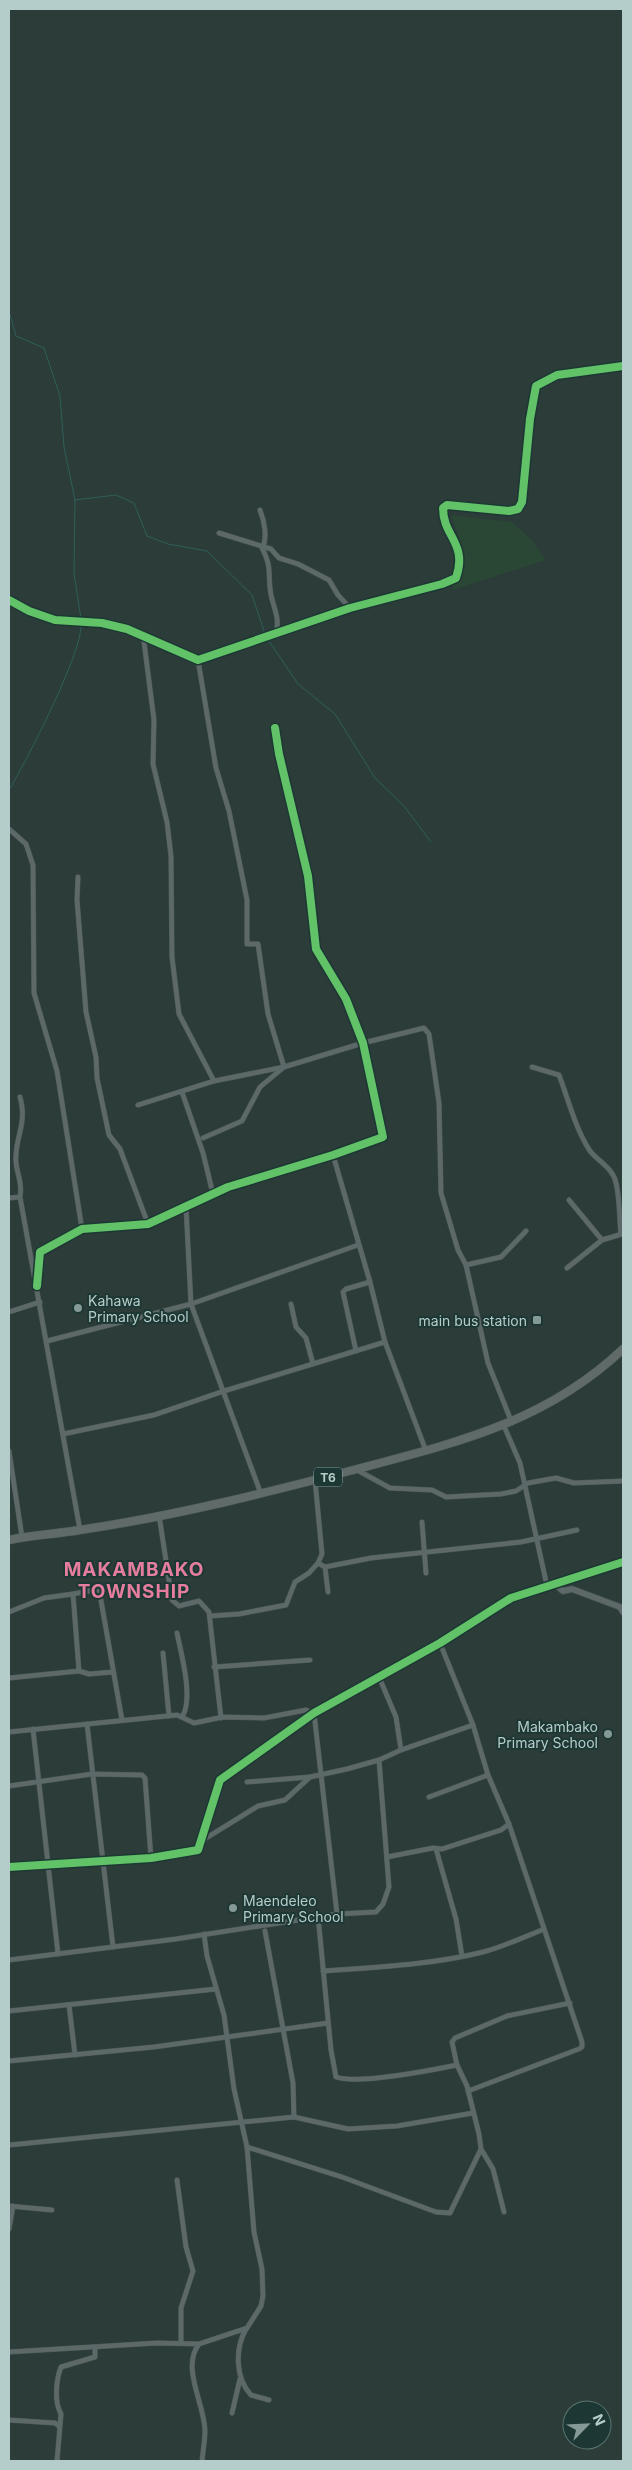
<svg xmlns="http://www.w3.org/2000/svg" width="632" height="2470" viewBox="0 0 632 2470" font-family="Inter,sans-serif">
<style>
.green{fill:#2a4634}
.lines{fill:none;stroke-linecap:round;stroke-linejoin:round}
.stream{stroke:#2f5f58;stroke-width:1}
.minor-casing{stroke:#4b5855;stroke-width:5.5}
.tertiary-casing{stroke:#4b5855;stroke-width:7}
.trunk-casing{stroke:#4b5a58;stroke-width:9}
.minor{stroke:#5c6968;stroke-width:4.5}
.tertiary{stroke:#5c6968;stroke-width:5.5}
.trunk{stroke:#606a68;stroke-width:8}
.cycleway-casing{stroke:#1d3834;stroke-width:11}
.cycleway{stroke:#61c268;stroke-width:8}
.poi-dot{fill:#859a97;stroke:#1d3834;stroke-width:2}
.labels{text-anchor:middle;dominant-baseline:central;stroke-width:4;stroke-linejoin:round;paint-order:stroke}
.shield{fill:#1d3834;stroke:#87a09d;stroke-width:1}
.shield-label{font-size:12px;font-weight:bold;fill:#b5cdca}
.poi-label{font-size:14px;fill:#b5cdca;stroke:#1d3834;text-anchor:start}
.district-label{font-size:19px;font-weight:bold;letter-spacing:1px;fill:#e57e9e;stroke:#1d3834}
</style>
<rect width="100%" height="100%" fill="#2b3c39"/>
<!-- green -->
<path class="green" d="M 451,515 L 512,522 L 532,540 L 546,560 L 452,590 L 462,548 Z"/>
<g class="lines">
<!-- stream -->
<g class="stream">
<path d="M 9,311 L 16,336 L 44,348 L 60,396 L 64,447 L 75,500 L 74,573 L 81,619"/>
<path d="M 75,500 L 116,495 L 134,503 L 147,536 L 168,544 L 207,551 L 252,595 L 265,634"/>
<path d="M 267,638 L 298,684 L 335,714 L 375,778 L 404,806 L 431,842"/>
<path d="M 9,790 C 25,764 85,648 81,623"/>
</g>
<!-- minor casing -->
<g class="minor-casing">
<g id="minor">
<path d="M 260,510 C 264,520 268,538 262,548 C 273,569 267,574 271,595 C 274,609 280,618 276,634"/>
<path d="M 219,533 L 271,549 L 279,558 L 298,564 L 329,580 L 338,595 L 350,608"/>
<path d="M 9,600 L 29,611 L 55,620 L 102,623 L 127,629 L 198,660 L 350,608 L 442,584 L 456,578 C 468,543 443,537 443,508 L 447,505 L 509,511 L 518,509 L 522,502 L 530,419 L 536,386 L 557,375 L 623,366"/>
<path d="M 143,634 L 154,720 L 153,764 L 167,822 L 171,856 L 172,957 L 179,1014 L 214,1081"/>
<path d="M 198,660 L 216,768 L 229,811 L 247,900 L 247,944 L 258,944 L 268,1014 L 284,1067 L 260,1087 L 242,1121 L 203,1138"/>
<path d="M 9,829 L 26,844 L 33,865 L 34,993 L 57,1071 L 82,1229"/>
<path d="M 78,877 L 77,900 L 86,1012 L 96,1057 L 97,1078 L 109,1135 L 120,1149 L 148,1224"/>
<path d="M 532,1067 L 559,1075 C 569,1101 575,1128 590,1151 C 599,1162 613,1168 616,1183 C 620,1199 619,1217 621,1234"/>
<path d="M 182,1092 L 203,1153 L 213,1194"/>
<path d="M 138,1105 L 214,1081 L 284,1067 L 363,1043 L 424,1028 L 429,1034 L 439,1103 L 441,1193 L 458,1250 L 466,1265"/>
<path d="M 333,1155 L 370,1282 L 385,1342 L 426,1451"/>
<path d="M 20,1197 L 80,1530"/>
<path d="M 9,1198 L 20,1197 C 23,1183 17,1175 16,1162 C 14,1138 28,1125 20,1097"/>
<path d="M 569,1200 L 602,1240"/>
<path d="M 186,1207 L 191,1304 L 261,1494"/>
<path d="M 567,1268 L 602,1240 L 622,1234"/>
<path d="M 37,1286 L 40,1252 L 82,1229 L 148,1224 L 228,1187 L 333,1155 L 383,1137 L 363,1043 L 346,999 L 316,949 L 308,876 L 279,754 L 275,728"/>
<path d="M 291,1304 L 296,1327 L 306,1338 L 313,1364"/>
<path d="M 9,1312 L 40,1302"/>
<path d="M 47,1341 L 191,1304 L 358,1245"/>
<path d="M 356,1351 L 343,1292 L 346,1289 L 370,1282"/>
<path d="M 512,1423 L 488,1363 L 466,1265 L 501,1257 L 526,1231"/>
<path d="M 504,1426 L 520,1463 L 547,1586"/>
<path d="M 63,1434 L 154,1415 L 224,1391 L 385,1342"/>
<path d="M 9,1451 L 22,1537"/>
<path d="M 357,1470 L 390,1488 L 432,1490 L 446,1497 L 501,1494 L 516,1491 L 528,1483 L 556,1478 L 574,1483 L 623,1481"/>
<path d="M 159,1515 L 172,1600 L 179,1606 L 199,1601 L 209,1612 L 221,1718"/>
<path d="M 422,1522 L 426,1573"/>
<path d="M 318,1563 L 325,1567 L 371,1558 L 521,1542 L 577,1530"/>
<path d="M 325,1567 L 328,1592"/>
<path d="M 73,1594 L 99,1589 L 122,1720"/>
<path d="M 9,1612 L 44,1598 L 73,1594 L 79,1671 L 9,1678"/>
<path d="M 210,1616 L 239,1614 L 286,1605 L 295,1582 L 309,1573 L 318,1563 L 322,1554 L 315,1480"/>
<path d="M 177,1633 C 181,1653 194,1699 182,1717"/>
<path d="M 440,1643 L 473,1725 L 488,1775 L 509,1824 L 582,2042 L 582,2047 L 579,2049 L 468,2091"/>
<path d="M 163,1653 L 169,1716"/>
<path d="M 214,1667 L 310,1660"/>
<path d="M 79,1671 L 89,1674 L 113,1672"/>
<path d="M 379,1677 L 396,1717 L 401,1750"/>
<path d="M 87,1724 L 113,1947"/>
<path d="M 33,1729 L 58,1954"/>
<path d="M 9,1732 L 177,1715 L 194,1723 L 223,1717 L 264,1718 L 306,1710 L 314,1713"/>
<path d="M 247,1782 L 310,1777 L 347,1769 L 379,1760 L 401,1750 L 473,1725"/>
<path d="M 9,1786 L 92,1774 L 142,1775 L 145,1778 L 151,1858"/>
<path d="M 429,1797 L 488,1775"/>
<path d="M 203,1840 L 258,1806 L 285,1800 L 310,1777"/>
<path d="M 436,1849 L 456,1919 L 462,1956"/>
<path d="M 387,1857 L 433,1848 L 442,1849 L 501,1830 L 509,1824"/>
<path d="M 9,1867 L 151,1858 L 198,1850 L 220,1780 L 314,1713 L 440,1643 L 511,1598 L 623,1562"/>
<path d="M 337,1914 L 376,1912 L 383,1904 L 389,1887 L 379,1760"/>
<path d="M 318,1916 L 331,2050 L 336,2077 C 358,2085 432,2070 457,2065"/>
<path d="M 265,1931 L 293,2083 L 294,2117"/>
<path d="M 9,1960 L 176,1939 L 337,1914 L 314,1713"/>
<path d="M 323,1971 C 376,1967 431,1965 483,1952 C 503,1947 524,1937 544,1929"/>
<path d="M 69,2005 L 75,2055"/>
<path d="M 9,2011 L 216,1989"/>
<path d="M 9,2061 L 154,2047 L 328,2023"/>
<path d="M 9,2145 L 294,2117 L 348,2129 L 397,2126 L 473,2113"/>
<path d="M 247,2147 L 342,2177 L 436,2212 L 450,2213 L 481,2149 L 479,2134 L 467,2086 L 457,2065 L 452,2042 L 455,2038 L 507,2016 L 570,2003"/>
<path d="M 481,2149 L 493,2169 L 504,2212"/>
<path d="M 177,2180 L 186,2247 L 193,2271 L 181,2308 L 181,2342"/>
<path d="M 9,2206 L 52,2210"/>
<path d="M 9,2229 L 13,2206"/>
<path d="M 246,2329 C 235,2348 235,2378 251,2395 L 269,2400"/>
<path d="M 9,2352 L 157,2343 L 199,2344"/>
<path d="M 232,2413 L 240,2379"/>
<path d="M 9,2420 L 55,2423 L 59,2426"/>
<path d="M 57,2461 L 61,2414 C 54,2402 56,2380 61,2367 L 95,2357 L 95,2348"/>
<path d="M 202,2461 C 203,2451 205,2440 205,2430 C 204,2403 181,2367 199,2344 L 247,2328 L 261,2306 L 263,2296 L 262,2269 L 254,2232 L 247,2147 L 234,2089 L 224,2015 L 207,1956 L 204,1934"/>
</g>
</g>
<!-- tertiary casing -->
<g class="tertiary-casing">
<path id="tertiary" d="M 555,1584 L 563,1591 L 572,1589 L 620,1607 L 623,1612"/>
</g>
<!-- trunk casing -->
<g class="trunk-casing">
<path id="trunk" d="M 9,1540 C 32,1535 56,1534 80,1530 C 175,1516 269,1492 361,1468 C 459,1442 547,1421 623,1349"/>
</g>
<!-- minor -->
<use href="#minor" class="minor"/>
<!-- tertiary -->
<use href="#tertiary" class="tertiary"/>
<!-- trunk -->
<use href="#trunk" class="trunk"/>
<!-- cycleway casing -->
<g class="cycleway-casing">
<g id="cycleway">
<path d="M 9,600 L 29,611 L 55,620 L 102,623 L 127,629 L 198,660 L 350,608 L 442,584 L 456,578 C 468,543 443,537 443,508 L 447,505 L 509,511 L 518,509 L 522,502 L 530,419 L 536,386 L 557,375 L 623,366"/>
<path d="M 37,1286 L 40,1252 L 82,1229 L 148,1224 L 228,1187 L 333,1155 L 383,1137 L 363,1043 L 346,999 L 316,949 L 308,876 L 279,754 L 275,728"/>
<path d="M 9,1867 L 151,1858 L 198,1850 L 220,1780 L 314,1713 L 440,1643 L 511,1598 L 623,1562"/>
</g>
</g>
<!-- cycleway -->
<use href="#cycleway" class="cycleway"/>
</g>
<!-- markers -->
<g class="poi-dot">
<circle cx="78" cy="1308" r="5"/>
<rect x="532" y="1315" width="10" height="10" rx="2.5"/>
<circle cx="608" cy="1734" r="5"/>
<circle cx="233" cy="1908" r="5"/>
</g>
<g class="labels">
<!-- shield labels -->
<rect class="shield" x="314" y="1467.5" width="28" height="19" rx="4"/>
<g class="shield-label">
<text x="328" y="1477">T6</text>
</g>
<!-- poi labels -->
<g class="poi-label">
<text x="88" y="1300">Kahawa<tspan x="88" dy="16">Primary School</tspan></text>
<text x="527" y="1320" text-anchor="end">main bus station</text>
<text x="598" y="1726" text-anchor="end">Makambako<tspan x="598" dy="16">Primary School</tspan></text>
<text x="243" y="1900">Maendeleo<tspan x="243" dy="16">Primary School</tspan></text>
</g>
<!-- district labels -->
<g class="district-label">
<text x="134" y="1569">MAKAMBAKO<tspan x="134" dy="22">TOWNSHIP</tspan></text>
</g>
</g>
<!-- border -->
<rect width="632" height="2470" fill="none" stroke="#b5cdca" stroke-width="20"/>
<!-- north arrow -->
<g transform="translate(587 2425) rotate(66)"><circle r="24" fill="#1d3834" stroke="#5a7470"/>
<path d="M0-4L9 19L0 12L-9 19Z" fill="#859a97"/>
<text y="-8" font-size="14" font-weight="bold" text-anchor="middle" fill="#b5cdca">N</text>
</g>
</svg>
